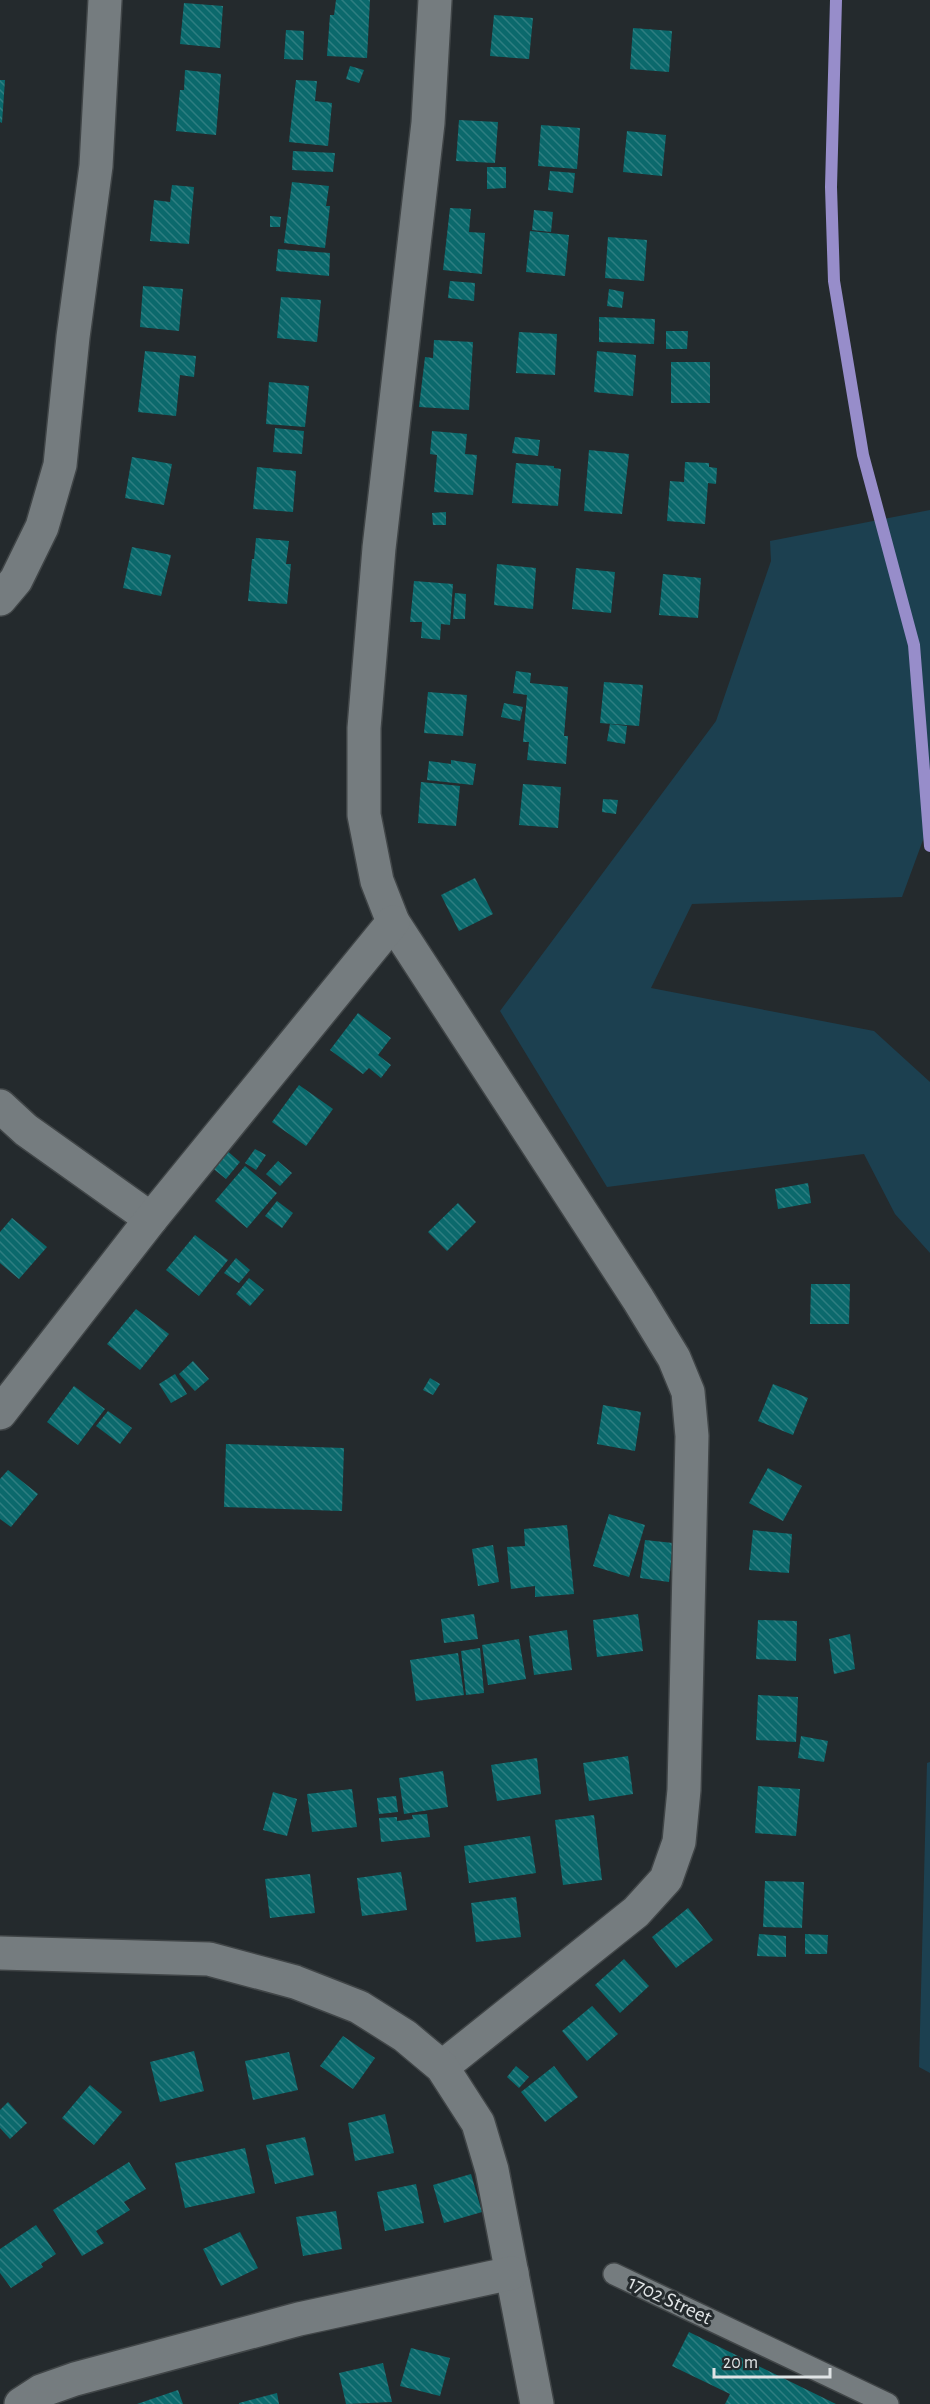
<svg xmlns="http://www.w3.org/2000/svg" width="930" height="2404" viewBox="0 0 930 2404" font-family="'Alegreya Sans',sans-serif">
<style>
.grass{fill:#1c4050}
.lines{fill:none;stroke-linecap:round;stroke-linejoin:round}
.stream{stroke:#978dca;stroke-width:12}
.building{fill:url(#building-back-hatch)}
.service-casing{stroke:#404547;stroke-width:24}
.minor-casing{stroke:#404547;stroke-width:36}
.service{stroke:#757c7f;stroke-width:21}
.minor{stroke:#757c7f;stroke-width:33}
.labels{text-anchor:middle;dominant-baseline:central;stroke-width:6;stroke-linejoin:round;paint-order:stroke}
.street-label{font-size:21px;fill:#e0e4e6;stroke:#242a2d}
</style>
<defs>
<pattern id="building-back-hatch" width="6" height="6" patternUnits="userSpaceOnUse" patternTransform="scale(1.5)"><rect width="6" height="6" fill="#0b696c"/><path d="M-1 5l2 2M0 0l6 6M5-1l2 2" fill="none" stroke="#2e7e81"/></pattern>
</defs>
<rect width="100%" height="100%" fill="#242a2d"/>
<!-- grass -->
<g class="grass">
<path d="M 930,510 L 930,821 L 902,897 L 692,904 L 651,988 L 874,1031 L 930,1082 L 930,1253 L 895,1214 L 864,1154 L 607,1187 L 500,1011 L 716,721 L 771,561 L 770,541 Z"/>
<path d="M 930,1762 L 930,2073 L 919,2067 L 927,1763 Z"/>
</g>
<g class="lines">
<!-- stream -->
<path class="stream" d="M 836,0 L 831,187 L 834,281 L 863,455 L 914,645 L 930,846"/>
</g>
<!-- building -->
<g class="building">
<path d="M 336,0 L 370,0 L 367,58 L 327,56 L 330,15 L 334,15 Z"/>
<path d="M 184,3 L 223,6 L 220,48 L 180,44 Z"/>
<path d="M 494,15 L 533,18 L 529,59 L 490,56 Z"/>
<path d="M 633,28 L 672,31 L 669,72 L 630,69 Z"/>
<path d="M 286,30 L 304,31 L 303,60 L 284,59 Z"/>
<path d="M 350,66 L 364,70 L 359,83 L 346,79 Z"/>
<path d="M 185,70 L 221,74 L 216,135 L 176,131 L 180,90 L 184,90 Z"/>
<path d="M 0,80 L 5,80 L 2,123 L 0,122 Z"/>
<path d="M 296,80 L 317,81 L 315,101 L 332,103 L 328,146 L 289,142 Z"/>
<path d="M 459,120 L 498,122 L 495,163 L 456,161 Z"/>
<path d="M 541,125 L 580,128 L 577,169 L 538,166 Z"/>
<path d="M 627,131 L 666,135 L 662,176 L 623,172 Z"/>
<path d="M 293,151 L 335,153 L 333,172 L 292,170 Z"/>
<path d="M 487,167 L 506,167 L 506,188 L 487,189 Z"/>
<path d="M 550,171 L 575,173 L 573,193 L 548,190 Z"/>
<path d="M 292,182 L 329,186 L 326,206 L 330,206 L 325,248 L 284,243 Z"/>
<path d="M 172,185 L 194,187 L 189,244 L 150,241 L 154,200 L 170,202 Z"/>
<path d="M 450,208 L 471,209 L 469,232 L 485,233 L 482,274 L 443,270 Z"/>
<path d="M 534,210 L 553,212 L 551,232 L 532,230 Z"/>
<path d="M 270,216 L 281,217 L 280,227 L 270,227 Z"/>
<path d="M 530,231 L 569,235 L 565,276 L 526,272 Z"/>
<path d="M 608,237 L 647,240 L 644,281 L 605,278 Z"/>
<path d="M 278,249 L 330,253 L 329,276 L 276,271 Z"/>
<path d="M 450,281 L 475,283 L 474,301 L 448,298 Z"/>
<path d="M 143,286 L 183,289 L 179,331 L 140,327 Z"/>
<path d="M 609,289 L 624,292 L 622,308 L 607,306 Z"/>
<path d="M 281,297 L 321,300 L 317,342 L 277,338 Z"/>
<path d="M 599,317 L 655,319 L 654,344 L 599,342 Z"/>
<path d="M 666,331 L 688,331 L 687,349 L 666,349 Z"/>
<path d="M 519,332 L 557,334 L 555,375 L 516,373 Z"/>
<path d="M 434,340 L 473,342 L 469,410 L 419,407 L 425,357 L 433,358 Z"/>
<path d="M 145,351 L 196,356 L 194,377 L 180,375 L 176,416 L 138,412 Z"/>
<path d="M 597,351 L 636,355 L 633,396 L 594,392 Z"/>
<rect x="671" y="362" width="39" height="41"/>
<path d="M 269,382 L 309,386 L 305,427 L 266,424 Z"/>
<path d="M 275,428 L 304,431 L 302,454 L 273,452 Z"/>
<path d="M 432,431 L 467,434 L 465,454 L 477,455 L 473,495 L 434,492 L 437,455 L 430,454 Z"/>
<path d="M 515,437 L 540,440 L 538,456 L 512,453 Z"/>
<path d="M 589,450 L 629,454 L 622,514 L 584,511 Z"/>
<path d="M 132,457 L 172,464 L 164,505 L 125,498 Z"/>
<path d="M 685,462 L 709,463 L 709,467 L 717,468 L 716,484 L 708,483 L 705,524 L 667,521 L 670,481 L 684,482 Z"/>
<path d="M 516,463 L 554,466 L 554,468 L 561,469 L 558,506 L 512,503 Z"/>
<path d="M 257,467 L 296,471 L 293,512 L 253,509 Z"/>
<path d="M 446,512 L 446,525 L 433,525 L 432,513 Z"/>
<path d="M 256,538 L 289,541 L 286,564 L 291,564 L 287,604 L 248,601 L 252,559 L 254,559 Z"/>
<path d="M 132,547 L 171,555 L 161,596 L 123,588 Z"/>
<path d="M 497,564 L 536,568 L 533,609 L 494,605 Z"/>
<path d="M 576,568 L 615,572 L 611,613 L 572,609 Z"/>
<path d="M 663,574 L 701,578 L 698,618 L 659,615 Z"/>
<path d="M 414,581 L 453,584 L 450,625 L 441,624 L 440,640 L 421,638 L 422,622 L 410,622 Z"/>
<path d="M 455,593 L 466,594 L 465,619 L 453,619 Z"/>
<path d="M 516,671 L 531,673 L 530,683 L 568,687 L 564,736 L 568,736 L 566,764 L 527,760 L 529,742 L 523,742 L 527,695 L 513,693 Z"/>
<path d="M 604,682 L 643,685 L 639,726 L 600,723 Z"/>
<path d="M 428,692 L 467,695 L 463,736 L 424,733 Z"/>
<path d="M 504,703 L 523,707 L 520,721 L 501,717 Z"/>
<path d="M 610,724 L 627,726 L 625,744 L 607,741 Z"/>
<path d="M 451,760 L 476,764 L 473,785 L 427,780 L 429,761 L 451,764 Z"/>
<path d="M 421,782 L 460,786 L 456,826 L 418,823 Z"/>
<path d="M 523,784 L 561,787 L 558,828 L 519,825 Z"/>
<path d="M 603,799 L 618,800 L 616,814 L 602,812 Z"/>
<path d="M 475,878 L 493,914 L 459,931 L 441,895 Z"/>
<path d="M 358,1013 L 391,1038 L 378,1055 L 391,1065 L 381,1078 L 369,1068 L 363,1074 L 330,1050 Z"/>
<path d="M 299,1085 L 333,1109 L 306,1146 L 272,1122 Z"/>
<path d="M 225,1149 L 240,1162 L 226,1179 L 210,1166 Z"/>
<path d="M 255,1149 L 266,1155 L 256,1170 L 245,1163 Z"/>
<path d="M 278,1161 L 292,1173 L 280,1186 L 266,1174 Z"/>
<path d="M 245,1166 L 277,1193 L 247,1228 L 215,1201 Z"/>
<path d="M 808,1183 L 811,1203 L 778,1209 L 775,1189 Z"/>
<path d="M 277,1201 L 293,1213 L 282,1228 L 265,1216 Z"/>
<path d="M 458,1203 L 476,1222 L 447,1251 L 428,1232 Z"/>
<path d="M 12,1218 L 47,1247 L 19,1279 L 0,1263 L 0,1232 Z"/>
<path d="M 195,1235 L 228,1260 L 199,1296 L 166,1270 Z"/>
<path d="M 236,1258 L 250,1270 L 239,1283 L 224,1273 Z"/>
<path d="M 249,1278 L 264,1290 L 250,1306 L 236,1294 Z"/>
<path d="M 811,1284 L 850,1284 L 849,1324 L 810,1324 Z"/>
<path d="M 136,1309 L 169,1334 L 140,1370 L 107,1344 Z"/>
<path d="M 193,1361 L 209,1379 L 195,1391 L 179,1374 Z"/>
<path d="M 175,1374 L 187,1394 L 171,1403 L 159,1384 Z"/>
<path d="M 430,1378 L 440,1384 L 433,1395 L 423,1390 Z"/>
<path d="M 773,1384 L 808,1398 L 793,1435 L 758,1421 Z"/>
<path d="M 74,1386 L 105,1409 L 78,1445 L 47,1422 Z"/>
<path d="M 603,1405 L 641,1412 L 635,1451 L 597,1444 Z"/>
<path d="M 108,1411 L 132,1428 L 120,1444 L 96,1426 Z"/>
<path d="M 226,1444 L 344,1448 L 342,1511 L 224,1507 Z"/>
<path d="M 768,1468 L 802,1486 L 783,1521 L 749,1503 Z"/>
<path d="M 8,1470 L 38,1494 L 11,1527 L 0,1519 L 0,1479 Z"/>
<path d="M 609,1514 L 645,1525 L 629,1577 L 593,1566 Z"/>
<path d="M 567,1525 L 574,1594 L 535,1597 L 535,1586 L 511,1589 L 507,1547 L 525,1546 L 524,1529 Z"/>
<path d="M 753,1530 L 792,1534 L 789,1573 L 749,1570 Z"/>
<path d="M 645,1540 L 673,1543 L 669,1582 L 640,1578 Z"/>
<path d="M 493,1545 L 499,1582 L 478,1586 L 472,1549 Z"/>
<path d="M 474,1614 L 478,1639 L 444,1643 L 441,1619 Z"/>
<path d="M 638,1614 L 643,1651 L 597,1657 L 593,1620 Z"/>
<path d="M 758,1620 L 797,1621 L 796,1661 L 756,1659 Z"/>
<path d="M 567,1630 L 572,1670 L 534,1675 L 529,1636 Z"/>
<path d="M 850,1634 L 855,1669 L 834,1674 L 829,1639 Z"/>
<path d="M 519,1639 L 526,1679 L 488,1685 L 482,1645 Z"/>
<path d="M 480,1648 L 484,1693 L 466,1695 L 461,1651 Z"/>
<path d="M 458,1653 L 464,1695 L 416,1701 L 410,1660 Z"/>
<path d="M 758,1695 L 798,1697 L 796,1742 L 756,1740 Z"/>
<path d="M 801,1736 L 828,1741 L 824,1762 L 798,1758 Z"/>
<path d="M 628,1756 L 633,1794 L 589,1801 L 583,1763 Z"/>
<path d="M 537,1758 L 541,1794 L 497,1801 L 491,1765 Z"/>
<path d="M 443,1771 L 448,1807 L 404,1814 L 399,1778 Z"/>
<path d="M 758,1786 L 800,1789 L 796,1836 L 755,1833 Z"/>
<path d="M 352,1789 L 357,1827 L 312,1832 L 307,1794 Z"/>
<path d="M 273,1792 L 297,1799 L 287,1836 L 263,1830 Z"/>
<path d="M 396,1796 L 398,1812 L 379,1814 L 377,1798 Z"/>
<path d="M 427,1814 L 430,1837 L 381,1842 L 379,1818 L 397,1817 L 397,1821 L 413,1819 L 412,1815 Z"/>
<path d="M 594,1815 L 602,1880 L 563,1885 L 555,1820 Z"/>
<path d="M 530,1836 L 536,1873 L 469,1883 L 464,1846 Z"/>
<path d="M 401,1872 L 407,1910 L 362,1916 L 357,1878 Z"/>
<path d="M 310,1874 L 315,1913 L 270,1918 L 265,1879 Z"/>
<path d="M 765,1881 L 804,1882 L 802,1928 L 763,1927 Z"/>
<path d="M 516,1897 L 521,1937 L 476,1942 L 471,1903 Z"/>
<path d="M 688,1908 L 713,1940 L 676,1968 L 652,1937 Z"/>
<path d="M 759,1934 L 786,1936 L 786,1957 L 757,1956 Z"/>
<path d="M 805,1934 L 828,1935 L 827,1954 L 805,1954 Z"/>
<path d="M 624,1959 L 649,1986 L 620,2013 L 595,1985 Z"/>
<path d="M 592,2006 L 618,2034 L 587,2061 L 562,2031 Z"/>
<path d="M 343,2036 L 375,2058 L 353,2089 L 320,2066 Z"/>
<path d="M 194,2051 L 204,2091 L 160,2102 L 150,2062 Z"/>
<path d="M 289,2052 L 298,2090 L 253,2100 L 245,2061 Z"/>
<path d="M 516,2066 L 529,2077 L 519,2088 L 507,2077 Z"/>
<path d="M 554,2066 L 578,2097 L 545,2122 L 521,2092 Z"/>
<path d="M 90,2085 L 122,2112 L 94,2145 L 62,2118 Z"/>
<path d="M 8,2102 L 27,2123 L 10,2139 L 0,2128 L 0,2110 Z"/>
<path d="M 385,2114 L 394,2153 L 355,2161 L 348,2123 Z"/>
<path d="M 305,2137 L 314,2175 L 275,2184 L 266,2145 Z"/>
<path d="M 245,2148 L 255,2193 L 185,2208 L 175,2163 Z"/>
<path d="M 129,2162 L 146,2189 L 124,2202 L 130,2210 L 96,2231 L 104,2243 L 82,2256 L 53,2210 Z"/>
<path d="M 471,2174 L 482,2212 L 444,2223 L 433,2185 Z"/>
<path d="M 416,2184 L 424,2223 L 385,2231 L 377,2192 Z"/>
<path d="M 336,2211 L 342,2249 L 303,2256 L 296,2217 Z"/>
<path d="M 36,2225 L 56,2254 L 41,2264 L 43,2267 L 11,2288 L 0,2273 L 0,2249 Z"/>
<path d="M 240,2232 L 258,2268 L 221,2286 L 203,2249 Z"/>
<path d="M 689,2332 L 836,2404 L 725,2404 L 730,2394 L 672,2366 Z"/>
<path d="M 411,2348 L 450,2358 L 440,2396 L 400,2386 Z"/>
<path d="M 383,2363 L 392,2402 L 346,2404 L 339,2373 Z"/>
<path d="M 178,2390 L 183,2404 L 137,2404 Z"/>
<path d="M 277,2393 L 279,2404 L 239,2404 L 239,2403 Z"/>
</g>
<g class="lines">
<!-- service casing -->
<g class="service-casing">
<path id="service" d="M 614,2274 L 888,2404"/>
</g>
<!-- minor casing -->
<g class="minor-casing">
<g id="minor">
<path d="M 435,0 L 428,123 L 379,548 L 364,728 L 364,815 L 377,881 L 393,922 L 638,1299 L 674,1358 L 688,1392 L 692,1436 L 684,1790 L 679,1842 L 666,1879 L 636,1912 L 442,2067"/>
<path d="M 0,599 L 16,580 L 42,527 L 60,465 L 73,337 L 96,166 L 105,0"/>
<path d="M 0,1106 L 26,1130 L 151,1219"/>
<path d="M 0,1413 L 151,1219 L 393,922"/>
<path d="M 0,1953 L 209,1959 L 295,1982 L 359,2007 L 405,2036 L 442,2067 L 478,2123 L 492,2170 L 537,2404"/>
<path d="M 21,2404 L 41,2391 L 75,2379 L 299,2319 L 512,2273"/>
</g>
</g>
<!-- service -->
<use href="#service" class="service"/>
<!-- minor -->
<use href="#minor" class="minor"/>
</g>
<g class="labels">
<!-- street labels -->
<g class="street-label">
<text transform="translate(670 2300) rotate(25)">1702 Street</text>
</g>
</g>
<!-- scale -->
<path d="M714 2368v9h116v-9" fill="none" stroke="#e0e4e6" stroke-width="3"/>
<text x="723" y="2368" font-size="18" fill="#e0e4e6" stroke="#242a2d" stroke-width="4.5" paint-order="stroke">20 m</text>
</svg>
